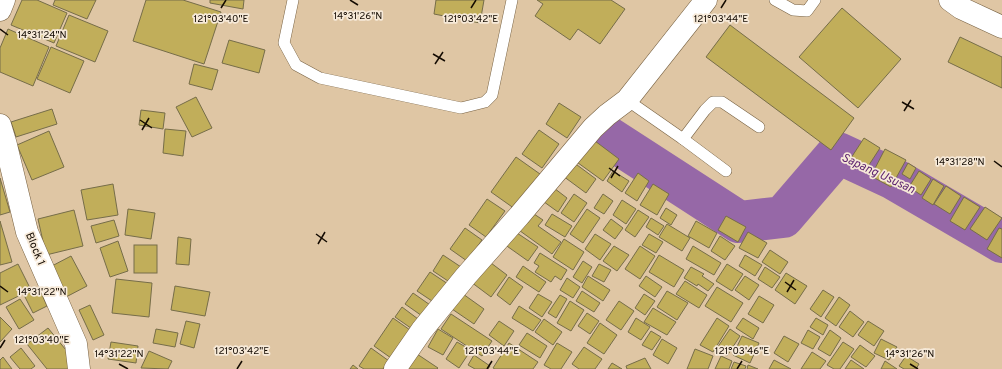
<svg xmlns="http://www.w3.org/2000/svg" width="1002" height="369" viewBox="0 0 1002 369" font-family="Overpass,sans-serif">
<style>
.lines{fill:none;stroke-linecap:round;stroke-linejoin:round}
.river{stroke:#9668a7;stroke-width:42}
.building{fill:#c1ae5a;stroke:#766d49}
.service-casing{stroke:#786243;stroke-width:12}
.minor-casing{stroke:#786243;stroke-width:23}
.service{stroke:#fff;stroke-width:11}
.minor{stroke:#fff;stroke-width:22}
.ticks{fill:none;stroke:#140b02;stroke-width:1.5}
.labels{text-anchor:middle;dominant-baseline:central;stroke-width:3.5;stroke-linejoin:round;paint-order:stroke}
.street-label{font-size:11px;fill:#140b02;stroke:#f6e9d8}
.water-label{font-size:12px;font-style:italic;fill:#581d6c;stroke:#f6e9d8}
.ticks-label{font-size:10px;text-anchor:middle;fill:#140b02;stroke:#f6e9d8;stroke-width:3.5;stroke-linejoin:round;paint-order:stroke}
</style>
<rect width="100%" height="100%" fill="#dfc6a4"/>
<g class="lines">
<!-- river -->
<path class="river" d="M 603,134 L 739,222 L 783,217 L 838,153 L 894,179 L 1002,242"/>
</g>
<!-- building -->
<g class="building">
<path d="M 22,0 L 37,0 L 67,13 L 54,43 L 11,25 Z"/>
<path d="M 55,0 L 96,0 L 87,19 L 53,5 Z"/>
<path d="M 146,0 L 183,0 L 221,12 L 204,64 L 133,41 Z"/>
<path d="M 210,0 L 244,0 L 243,9 L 210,3 Z"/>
<path d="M 436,0 L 484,0 L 480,23 L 434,14 Z"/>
<path d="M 537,0 L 611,0 L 625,9 L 600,44 L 578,29 L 570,40 L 535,16 L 543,4 Z"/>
<path d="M 842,8 L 901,59 L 858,108 L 799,57 Z"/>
<path d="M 69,15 L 108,31 L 95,62 L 56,46 Z"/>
<path d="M 730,25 L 854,118 L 831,150 L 706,57 Z"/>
<path d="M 8,29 L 49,47 L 33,86 L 0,72 L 0,48 Z"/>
<path d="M 960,37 L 1002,57 L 1002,88 L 948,62 Z"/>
<path d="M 229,40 L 265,50 L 259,73 L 222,63 Z"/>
<path d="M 51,47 L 84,61 L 70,93 L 37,79 Z"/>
<path d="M 194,64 L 218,70 L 212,90 L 189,84 Z"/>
<path d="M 196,97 L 212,128 L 192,137 L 176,107 Z"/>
<path d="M 559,103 L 581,117 L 567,138 L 546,124 Z"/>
<path d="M 52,109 L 57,124 L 16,137 L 11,122 Z"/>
<path d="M 141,110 L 165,113 L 163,129 L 139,125 Z"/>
<path d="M 165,129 L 186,131 L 183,156 L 163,153 Z"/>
<path d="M 539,130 L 559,144 L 542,168 L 522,154 Z"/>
<path d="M 49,131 L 64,167 L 32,180 L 17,145 Z"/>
<path d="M 591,138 L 619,159 L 603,181 L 574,160 Z"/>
<path d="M 864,138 L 880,148 L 867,168 L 851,158 Z"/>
<path d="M 885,149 L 906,160 L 891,187 L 871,176 Z"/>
<path d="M 516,157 L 540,174 L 515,209 L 491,192 Z"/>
<path d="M 573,162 L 596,179 L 586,193 L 563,176 Z"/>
<path d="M 908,163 L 916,168 L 910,179 L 902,174 Z"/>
<path d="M 613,171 L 629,181 L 622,192 L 607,181 Z"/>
<path d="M 919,171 L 931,179 L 921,195 L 909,187 Z"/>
<path d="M 638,173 L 649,181 L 637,201 L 625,193 Z"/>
<path d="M 0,178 L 10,212 L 0,215 Z"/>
<path d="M 933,179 L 944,186 L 933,205 L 922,198 Z"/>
<path d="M 113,184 L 118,215 L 87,220 L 81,190 Z"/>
<path d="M 653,184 L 669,194 L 657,215 L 640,205 Z"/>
<path d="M 550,185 L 567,198 L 558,212 L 540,199 Z"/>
<path d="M 946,186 L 961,196 L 950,214 L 934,204 Z"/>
<path d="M 574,194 L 587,203 L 574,222 L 561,213 Z"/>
<path d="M 603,194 L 613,201 L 604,214 L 594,208 Z"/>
<path d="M 964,197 L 980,207 L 965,230 L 950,221 Z"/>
<path d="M 487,199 L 505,211 L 486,237 L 469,225 Z"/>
<path d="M 622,200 L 636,209 L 626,224 L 613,215 Z"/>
<path d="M 985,207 L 1002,218 L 987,240 L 970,229 Z"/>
<path d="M 666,208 L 677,215 L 671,225 L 660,218 Z"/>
<path d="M 128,209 L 155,213 L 151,239 L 125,235 Z"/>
<path d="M 587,209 L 600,218 L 583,243 L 570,234 Z"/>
<path d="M 74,210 L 83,246 L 46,255 L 38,219 Z"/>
<path d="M 528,210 L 543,220 L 538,226 L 561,242 L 552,254 L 516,228 Z"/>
<path d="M 638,210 L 649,217 L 635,237 L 625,230 Z"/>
<path d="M 552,214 L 572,226 L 565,237 L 545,225 Z"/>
<path d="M 726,216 L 746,227 L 738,242 L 718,230 Z"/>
<path d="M 651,218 L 664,226 L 658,235 L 646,227 Z"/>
<path d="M 611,219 L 623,228 L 615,239 L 603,230 Z"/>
<path d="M 114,220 L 119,236 L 96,243 L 91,226 Z"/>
<path d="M 0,221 L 12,262 L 0,265 Z"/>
<path d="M 696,221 L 717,233 L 709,248 L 688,236 Z"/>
<path d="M 667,224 L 690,238 L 682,251 L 659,237 Z"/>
<path d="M 465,228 L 482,240 L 467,261 L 450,249 Z"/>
<path d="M 999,228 L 1002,229 L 1002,258 L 987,249 Z"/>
<path d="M 514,231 L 538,247 L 528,261 L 504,244 Z"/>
<path d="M 748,232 L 767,243 L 758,258 L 739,248 Z"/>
<path d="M 595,234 L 611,244 L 600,260 L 585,249 Z"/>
<path d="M 649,234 L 663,242 L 656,253 L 642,245 Z"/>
<path d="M 720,236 L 735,246 L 725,260 L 711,251 Z"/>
<path d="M 178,237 L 191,239 L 189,265 L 176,264 Z"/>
<path d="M 564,239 L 584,252 L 573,270 L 553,257 Z"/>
<path d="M 118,241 L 128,271 L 110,277 L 100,248 Z"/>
<rect x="134" y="245" width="23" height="28"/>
<path d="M 614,246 L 629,255 L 617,271 L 603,261 Z"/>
<path d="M 640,246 L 655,256 L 640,279 L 625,269 Z"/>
<path d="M 693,246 L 721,263 L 714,275 L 686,259 Z"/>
<path d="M 770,250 L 788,262 L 780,274 L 762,262 Z"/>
<path d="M 540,253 L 567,270 L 561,280 L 555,276 L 551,282 L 535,272 L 539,266 L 534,263 Z"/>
<path d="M 443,255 L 461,267 L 451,283 L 433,271 Z"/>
<path d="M 659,255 L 684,270 L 674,287 L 649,272 Z"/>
<path d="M 745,255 L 762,265 L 755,276 L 739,266 Z"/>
<path d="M 71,256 L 87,286 L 66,297 L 50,267 Z"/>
<path d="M 487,260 L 507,275 L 491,297 L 471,282 Z"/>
<path d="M 583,261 L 592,267 L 582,283 L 573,277 Z"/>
<path d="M 18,264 L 31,290 L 0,305 L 0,273 Z"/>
<path d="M 599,264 L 611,270 L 604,282 L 592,276 Z"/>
<path d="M 727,264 L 743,274 L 732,291 L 716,281 Z"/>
<path d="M 523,266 L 546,282 L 539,292 L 516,277 Z"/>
<path d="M 691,267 L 704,274 L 702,276 L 714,284 L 708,291 L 698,284 L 697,286 L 684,278 Z"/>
<path d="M 765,267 L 780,277 L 772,288 L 758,279 Z"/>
<path d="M 430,272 L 451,286 L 438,305 L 417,291 Z"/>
<path d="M 786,273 L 807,286 L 795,304 L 775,290 Z"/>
<path d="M 588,276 L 610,290 L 603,301 L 582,287 Z"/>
<path d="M 646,276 L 662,287 L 655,297 L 639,286 Z"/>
<path d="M 745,276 L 759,285 L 749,300 L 735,290 Z"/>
<path d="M 509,277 L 523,287 L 510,305 L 497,295 Z"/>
<path d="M 567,278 L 580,287 L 573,298 L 560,290 Z"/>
<path d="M 116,279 L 152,283 L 149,317 L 112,313 Z"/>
<path d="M 685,281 L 707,295 L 699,308 L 676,294 Z"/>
<path d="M 175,286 L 210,292 L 205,316 L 171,310 Z"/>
<path d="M 717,287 L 743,303 L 731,322 L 705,306 Z"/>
<path d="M 39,288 L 47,306 L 33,313 L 24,295 Z"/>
<path d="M 823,290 L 834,297 L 821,317 L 810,309 Z"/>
<path d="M 582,291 L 600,303 L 594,312 L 576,301 Z"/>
<path d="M 667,291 L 688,303 L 677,320 L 657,307 Z"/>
<path d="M 413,293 L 433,307 L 425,318 L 405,304 Z"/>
<path d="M 463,294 L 484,309 L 474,324 L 452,309 Z"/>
<path d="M 538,294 L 552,302 L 542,317 L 529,308 Z"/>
<path d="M 644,294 L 655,301 L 645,315 L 635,308 Z"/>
<path d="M 560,295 L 567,299 L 556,318 L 548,313 Z"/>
<path d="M 759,296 L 774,305 L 763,323 L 748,314 Z"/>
<path d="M 839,297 L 850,305 L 836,326 L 825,318 Z"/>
<path d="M 20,299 L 34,320 L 19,329 L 6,307 Z"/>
<path d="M 570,301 L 584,310 L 571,331 L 557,323 Z"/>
<path d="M 619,301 L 634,311 L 621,330 L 606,320 Z"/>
<path d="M 90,305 L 104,335 L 93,340 L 79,310 Z"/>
<path d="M 519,306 L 541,320 L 533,331 L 512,318 Z"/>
<path d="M 402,307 L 422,322 L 415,331 L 395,317 Z"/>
<path d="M 653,308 L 676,322 L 667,335 L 644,322 Z"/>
<path d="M 850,311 L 864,322 L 853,337 L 839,327 Z"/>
<path d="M 587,313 L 599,321 L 590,334 L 578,326 Z"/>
<path d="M 451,314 L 492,341 L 482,356 L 441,329 Z"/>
<path d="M 0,317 L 12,329 L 0,342 Z"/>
<path d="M 393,318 L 410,330 L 391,358 L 374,346 Z"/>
<path d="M 636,318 L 650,327 L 641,340 L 628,332 Z"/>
<path d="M 717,318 L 729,326 L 713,352 L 700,345 Z"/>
<path d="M 743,318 L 759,328 L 753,339 L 736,328 Z"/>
<path d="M 816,318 L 828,325 L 823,335 L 810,327 Z"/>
<path d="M 544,319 L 562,332 L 553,345 L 535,332 Z"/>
<path d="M 186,321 L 200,324 L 194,348 L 180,344 Z"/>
<path d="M 499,321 L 514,331 L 504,346 L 489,335 Z"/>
<path d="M 868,321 L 884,331 L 874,346 L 858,335 Z"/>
<path d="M 600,323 L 617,335 L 604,354 L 587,343 Z"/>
<path d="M 48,328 L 79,366 L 74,369 L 47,369 L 27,344 Z"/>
<path d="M 156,329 L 178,333 L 175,347 L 153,343 Z"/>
<path d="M 438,329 L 453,338 L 443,355 L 428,347 Z"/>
<path d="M 730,329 L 740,336 L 727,356 L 717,348 Z"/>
<path d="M 808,330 L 820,337 L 813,349 L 801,343 Z"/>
<path d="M 830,330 L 841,338 L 830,356 L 818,349 Z"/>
<path d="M 651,331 L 661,337 L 652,350 L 642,345 Z"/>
<path d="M 527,333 L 547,346 L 540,358 L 519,345 Z"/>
<path d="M 742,336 L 759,343 L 750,363 L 733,355 Z"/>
<path d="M 784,336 L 799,344 L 788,362 L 774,353 Z"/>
<path d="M 662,339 L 677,348 L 668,364 L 653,355 Z"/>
<path d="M 881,339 L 897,347 L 889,360 L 874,353 Z"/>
<path d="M 111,342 L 138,346 L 136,363 L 108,359 Z"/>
<path d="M 457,342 L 471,350 L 459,368 L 446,359 Z"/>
<path d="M 843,342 L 854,349 L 840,369 L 834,369 L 827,365 Z"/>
<path d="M 509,343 L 538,362 L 533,369 L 495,369 L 493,368 Z"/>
<path d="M 557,343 L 572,352 L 561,369 L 551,369 L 544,365 Z"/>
<path d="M 860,345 L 875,356 L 866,367 L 851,357 Z"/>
<path d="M 584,347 L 602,359 L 595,369 L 579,369 L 572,364 Z"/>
<path d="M 21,348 L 35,366 L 31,369 L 20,369 L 10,357 Z"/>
<path d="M 371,348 L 389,361 L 383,369 L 364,369 L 359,366 Z"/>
<path d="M 695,349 L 713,356 L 708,369 L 687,369 Z"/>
<path d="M 149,351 L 172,361 L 168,369 L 141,368 Z"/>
<path d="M 414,352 L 438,368 L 437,369 L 404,369 Z"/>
<path d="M 812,352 L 826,361 L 820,369 L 801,369 Z"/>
<path d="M 474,355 L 490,366 L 488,369 L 475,369 L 468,365 Z"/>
<path d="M 721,356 L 732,361 L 729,369 L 715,369 Z"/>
<path d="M 906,356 L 919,364 L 916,369 L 904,369 L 899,366 Z"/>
<path d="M 3,357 L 12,369 L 0,369 L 0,360 Z"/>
<path d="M 645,358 L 651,369 L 627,369 L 626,366 Z"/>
<path d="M 774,360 L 791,369 L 769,369 Z"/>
<path d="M 851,360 L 864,369 L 845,369 Z"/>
<path d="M 885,361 L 897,369 L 881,369 Z"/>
<path d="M 734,362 L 746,366 L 745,369 L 731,369 Z"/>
<path d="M 612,363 L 622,369 L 608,369 Z"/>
<path d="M 353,365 L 358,369 L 350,369 Z"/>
<path d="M 748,365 L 758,369 L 747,369 Z"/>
</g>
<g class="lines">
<!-- service casing -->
<g class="service-casing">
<g id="service">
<path d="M 293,0 L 284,43 L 296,65 L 320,78 L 461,108 L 485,102 L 492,95 L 512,0"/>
<path d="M 775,0 L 793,10 L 807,11 L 815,0"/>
<path d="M 627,100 L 683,139 L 726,171"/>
<path d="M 683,139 L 705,110 L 713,102 L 722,102 L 759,127"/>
</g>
</g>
<!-- minor casing -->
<g class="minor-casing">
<g id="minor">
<path d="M 950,0 L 961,8 L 1002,27"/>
<path d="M 0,10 L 4,0"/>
<path d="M 0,125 L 6,145 L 27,232 L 76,344 L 79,369"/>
<path d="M 395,369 L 422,330 L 466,276 L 519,216 L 593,128 L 607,115 L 627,100 L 706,0"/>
</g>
</g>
<!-- service -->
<use href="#service" class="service"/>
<!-- minor -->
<use href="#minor" class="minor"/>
</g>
<!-- ticks -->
<path class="ticks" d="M 350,0 L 358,5M 221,8 L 226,0M 471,8 L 476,0M 721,8 L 726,0M 0,29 L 8,35M 433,54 L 445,61M 435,64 L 443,52M 902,102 L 914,109M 904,111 L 911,100M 140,120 L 152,128M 142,130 L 149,118M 994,161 L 1002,167M 609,168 L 620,176M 611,178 L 618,166M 316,234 L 327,242M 318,244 L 325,232M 785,282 L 796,290M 0,286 L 8,292M 787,292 L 794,280M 0,348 L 5,340M 119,364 L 128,369M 910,364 L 918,369M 237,369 L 242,361M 487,369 L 492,361M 737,369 L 742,361"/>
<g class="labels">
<!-- street labels -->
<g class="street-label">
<text transform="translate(35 249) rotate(68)">Block 1</text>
</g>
<!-- water labels -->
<g class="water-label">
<text transform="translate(878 174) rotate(25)">Sapang Ususan</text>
</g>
</g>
<g class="ticks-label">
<text x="358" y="19">14°31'26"N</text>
<text x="221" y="22">121°03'40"E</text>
<text x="471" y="22">121°03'42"E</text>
<text x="721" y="22">121°03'44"E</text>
<text x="42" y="38">14°31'24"N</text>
<text x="960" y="165">14°31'28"N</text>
<text x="42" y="295">14°31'22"N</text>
<text x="42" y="343">121°03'40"E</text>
<text x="242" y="354">121°03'42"E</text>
<text x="492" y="354">121°03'44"E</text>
<text x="742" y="354">121°03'46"E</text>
<text x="119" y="357">14°31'22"N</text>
<text x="910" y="357">14°31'26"N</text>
</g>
</svg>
